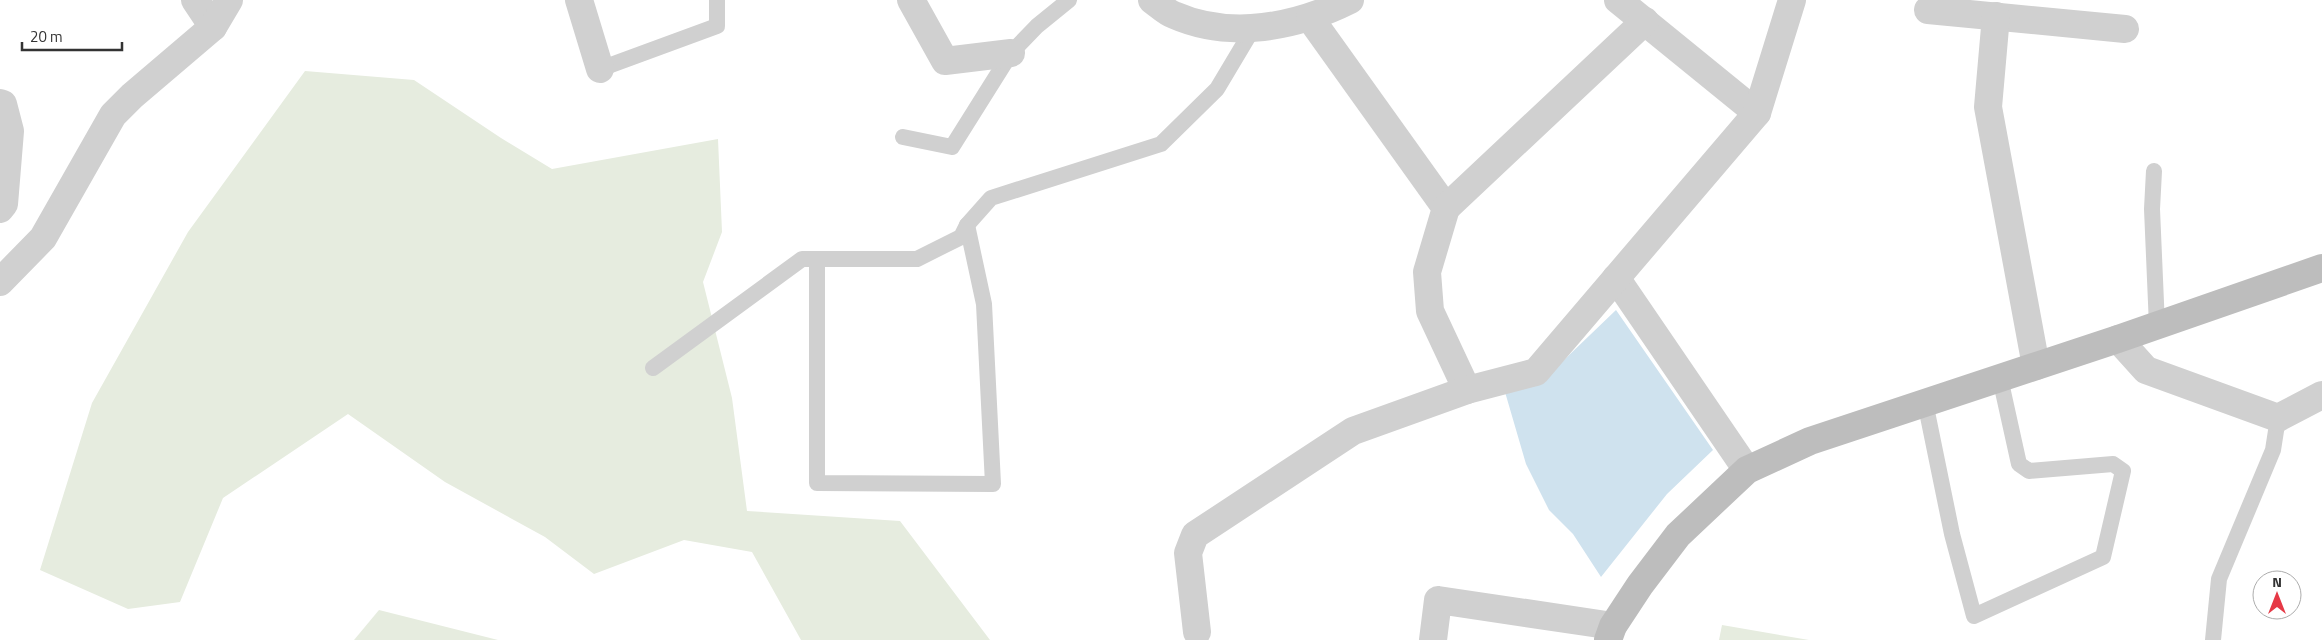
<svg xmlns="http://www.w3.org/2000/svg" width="2322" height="640" viewBox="0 0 2322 640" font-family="'Titillium Web',sans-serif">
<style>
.green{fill:#e6ecdf}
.water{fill:#cfe2ee}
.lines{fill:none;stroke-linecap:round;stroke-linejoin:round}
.lane{stroke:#d0d0d0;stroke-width:16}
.street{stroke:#d0d0d0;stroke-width:28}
.secondary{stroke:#bdbdbd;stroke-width:28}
</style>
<rect width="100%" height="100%" fill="#fff"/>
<!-- green -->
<g class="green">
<path d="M 305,71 L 414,80 L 501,138 L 552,169 L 718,139 L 722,232 L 703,282 L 732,398 L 747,511 L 900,521 L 990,640 L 801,640 L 752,552 L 684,540 L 594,574 L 545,537 L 445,482 L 348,414 L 223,498 L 180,602 L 128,609 L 40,570 L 92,403 L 188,232 Z"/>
<path d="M 379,610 L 498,640 L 354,640 Z"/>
<path d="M 1722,625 L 1809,640 L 1719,640 Z"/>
</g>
<!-- water -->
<path class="water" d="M 1616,310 L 1713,450 L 1667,494 L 1601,577 L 1573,534 L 1549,510 L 1526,464 L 1505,392 L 1540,383 Z"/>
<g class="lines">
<!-- lane -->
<g class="lane">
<path d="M 600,69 L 717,26 L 717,0"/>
<path d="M 903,137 L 952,147 L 1011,53 L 1037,26 L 1069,0"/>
<path d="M 2154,171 L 2152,209 L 2157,326"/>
<path d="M 817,259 L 817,483 L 993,484 L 984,304 L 967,225"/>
<path d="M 653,368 L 802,259 L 917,259 L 961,237 L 967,225 L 991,198 L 1161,144 L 1217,89 L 1254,27"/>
<path d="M 1925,402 L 1952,534 L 1974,616 L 2103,557 L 2123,471 L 2113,464 L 2029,471 L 2019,464 L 2000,378"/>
<path d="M 2213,640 L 2219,579 L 2273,450 L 2278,418"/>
</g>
<!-- street -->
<g class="street">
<path d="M 195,0 L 213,27"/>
<path d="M 579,0 L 600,69"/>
<path d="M 911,0 L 945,61 L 1011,53"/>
<path d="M 1152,0 C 1159,5 1166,12 1174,15 C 1231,40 1296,27 1350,0"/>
<path d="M 1618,0 L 1757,113"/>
<path d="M 1928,10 L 2125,29"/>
<path d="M 1996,16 L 1988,107 L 2036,366"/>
<path d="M 1310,18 L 1446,208 L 1427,272 L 1430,311 L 1467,390"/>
<path d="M 0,103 L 3,104 L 10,131 L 4,204 L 0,209"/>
<path d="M 1446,208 L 1645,21"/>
<path d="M 1616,278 L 1747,470"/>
<path d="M 0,282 L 43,238 L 113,115 L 132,96 L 213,27 L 229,0"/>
<path d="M 2118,339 L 2146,370 L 2278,418 L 2322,395"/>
<path d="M 1197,632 L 1188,553 L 1195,535 L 1353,431 L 1467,390 L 1536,372 L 1757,113 L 1792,0"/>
<path d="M 1433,640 L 1438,600 L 1613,626"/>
</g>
<!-- secondary -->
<path class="secondary" d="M 1608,640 L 1613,626 L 1640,585 L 1678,535 L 1747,470 L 1810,441 L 2118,339 L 2322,268"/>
</g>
<!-- north arrow -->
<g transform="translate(2277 595)"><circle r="24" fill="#ffffff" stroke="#adadad"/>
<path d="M0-4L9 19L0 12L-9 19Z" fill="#e63946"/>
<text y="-8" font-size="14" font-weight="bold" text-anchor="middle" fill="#333333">N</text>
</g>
<!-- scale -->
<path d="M22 42v8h100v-8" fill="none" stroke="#333333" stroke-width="2.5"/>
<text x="30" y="42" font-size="15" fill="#333333" stroke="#ffffff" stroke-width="4" paint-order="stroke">20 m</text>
</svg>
